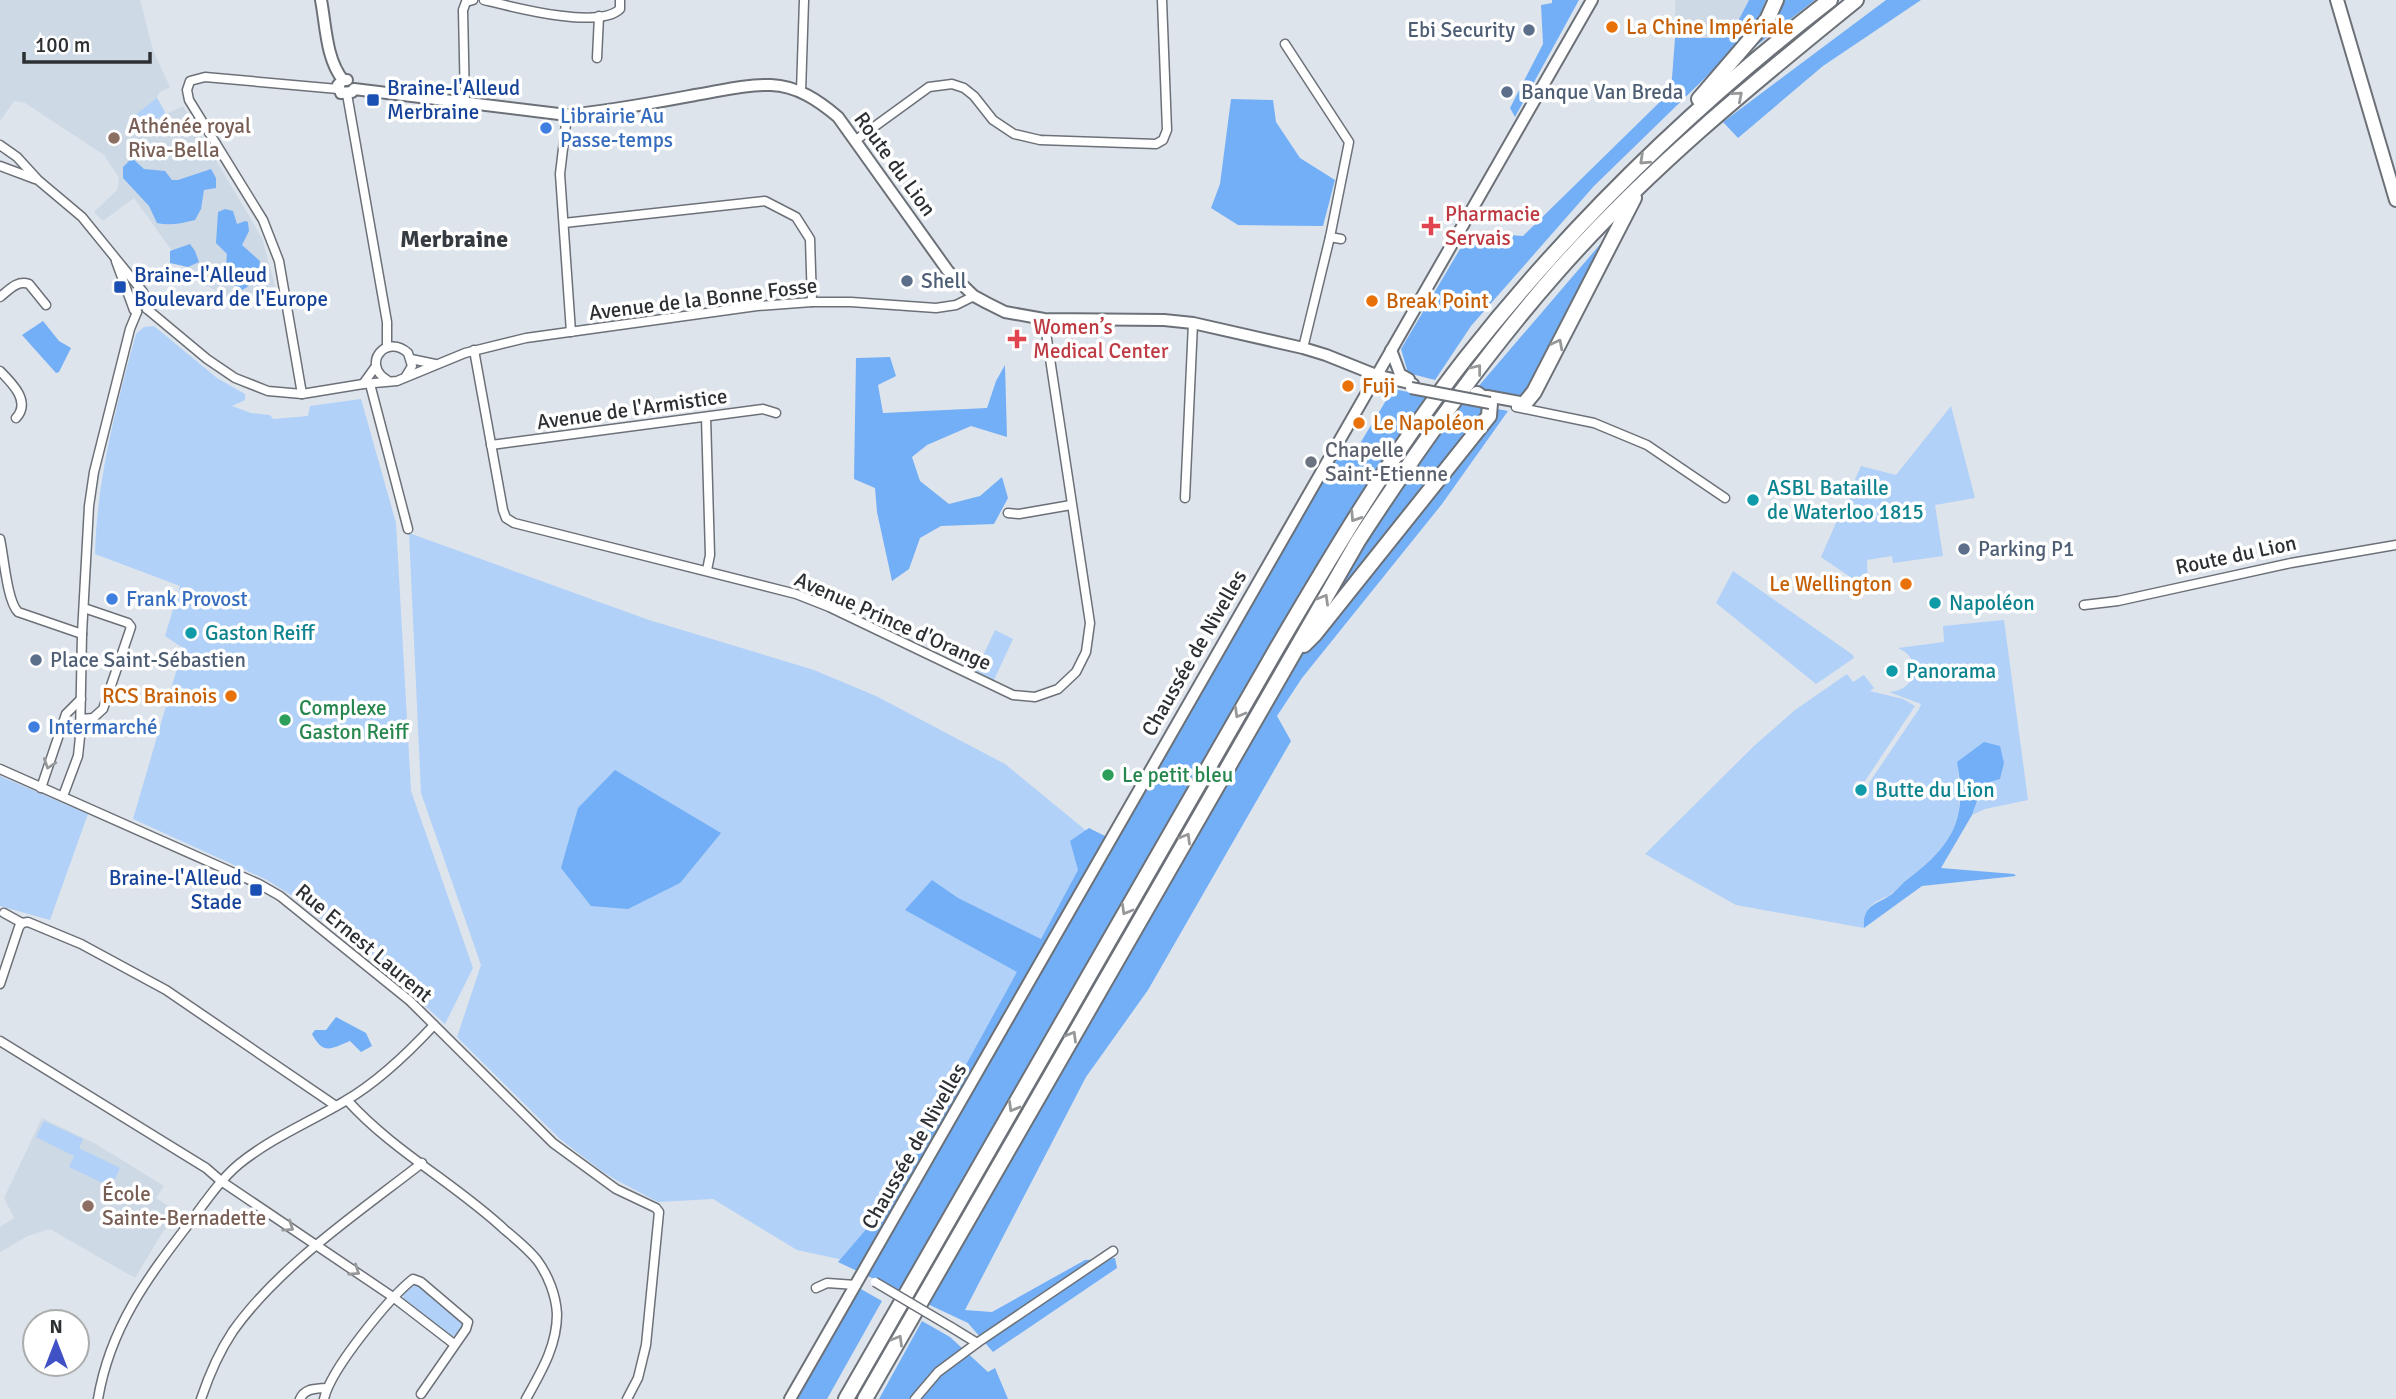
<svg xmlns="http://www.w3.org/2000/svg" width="2396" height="1399" viewBox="0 0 2396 1399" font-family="Signika,sans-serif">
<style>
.built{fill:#ced9e6}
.green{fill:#b1d1f8}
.forest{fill:#73aff6}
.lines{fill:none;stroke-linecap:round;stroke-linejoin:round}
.street-casing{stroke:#6c7178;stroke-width:11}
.secondary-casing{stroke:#6c7178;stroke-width:14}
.primary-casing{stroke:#6c7178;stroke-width:16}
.highway-casing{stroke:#6c7178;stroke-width:18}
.street{stroke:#fff;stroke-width:8}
.secondary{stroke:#fff;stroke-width:10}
.primary{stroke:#fff;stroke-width:12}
.highway{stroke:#fff;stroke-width:14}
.street-bridge-casing{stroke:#6c7178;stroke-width:11;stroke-linecap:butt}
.secondary-bridge-casing{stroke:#6c7178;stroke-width:14;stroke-linecap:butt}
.street-bridge{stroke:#fff;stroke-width:8}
.secondary-bridge{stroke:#fff;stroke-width:10}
.oneway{stroke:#969899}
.food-dot{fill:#e8710a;stroke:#fff;stroke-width:2.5}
.service-dot{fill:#5c6f8a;stroke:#fff;stroke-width:2.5}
.transit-dot{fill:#1a4fb4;stroke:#fff;stroke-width:2.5}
.shop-dot{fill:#3f7fe0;stroke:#fff;stroke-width:2.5}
.education-dot{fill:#8d6e63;stroke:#fff;stroke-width:2.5}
.health-dot{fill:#e0444e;stroke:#fff;stroke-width:2.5}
.worship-dot{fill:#6b7280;stroke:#fff;stroke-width:2.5}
.culture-dot{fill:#0f9aa8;stroke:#fff;stroke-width:2.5}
.leisure-dot{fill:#2e9e5b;stroke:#fff;stroke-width:2.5}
.labels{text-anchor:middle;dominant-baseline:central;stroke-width:7;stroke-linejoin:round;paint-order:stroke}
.food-label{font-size:21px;fill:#c56008;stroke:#fff;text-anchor:start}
.service-label{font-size:21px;fill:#4e5e75;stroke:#fff;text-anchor:start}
.transit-label{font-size:21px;fill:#164399;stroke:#fff;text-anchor:start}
.shop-label{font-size:21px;fill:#366cbe;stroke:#fff;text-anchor:start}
.education-label{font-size:21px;fill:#785e54;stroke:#fff;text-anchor:start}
.street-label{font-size:21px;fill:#2d3033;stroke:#fff}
.health-label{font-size:21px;fill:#be3a42;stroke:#fff;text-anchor:start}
.worship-label{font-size:21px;fill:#5b616d;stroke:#fff;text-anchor:start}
.culture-label{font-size:21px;fill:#0d838f;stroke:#fff;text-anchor:start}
.leisure-label{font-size:21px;fill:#27864d;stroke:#fff;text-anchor:start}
.quarter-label{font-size:24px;font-weight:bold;fill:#363b41;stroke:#fff}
</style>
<rect width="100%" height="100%" fill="#dee4ec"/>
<!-- built -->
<g class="built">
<path d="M 0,0 L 140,0 L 153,50 L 170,87 L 159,93 L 157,98 L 166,114 L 183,106 L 208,147 L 187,162 L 210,150 L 262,238 L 276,289 L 227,297 L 190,276 L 134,198 L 103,221 L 94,212 L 117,190 L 119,178 L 104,155 L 25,103 L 14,101 L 0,121 Z"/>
<path d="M 1675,0 L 1749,0 L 1733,31 L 1725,38 L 1675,38 Z"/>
<path d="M 42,1118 L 96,1144 L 164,1186 L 156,1198 L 180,1214 L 162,1233 L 135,1278 L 50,1229 L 28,1236 L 0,1252 L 0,1227 L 14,1218 L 4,1198 Z"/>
</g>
<!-- green -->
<g class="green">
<path d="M 157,98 L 166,114 L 141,127 L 134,116 Z"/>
<path d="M 154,326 L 217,378 L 245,394 L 245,400 L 232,406 L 251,413 L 270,415 L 273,419 L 308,416 L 310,406 L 361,399 L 396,523 L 411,791 L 473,968 L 445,1024 L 385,970 L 294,897 L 267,880 L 133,819 L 183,648 L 165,636 L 180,586 L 95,554 C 97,478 116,407 136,334 L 144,327 Z"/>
<path d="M 1951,406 L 1975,498 L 1935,505 L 1943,556 L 1893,563 L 1892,556 L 1867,560 L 1868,589 L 1821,557 L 1861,466 L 1896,475 Z"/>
<path d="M 409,533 L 649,620 L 814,670 L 876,696 L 1005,764 L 1100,842 L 853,1262 L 797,1250 L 713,1199 L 658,1202 L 618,1181 L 603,1172 L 560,1139 L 457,1037 L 481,965 L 421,793 Z"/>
<path d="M 1733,571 L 1853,655 L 1854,658 L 1816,684 L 1716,603 Z"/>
<path d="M 2004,620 L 2028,800 L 1985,809 L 1972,815 L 1983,784 L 1958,762 C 1958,782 1963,801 1956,821 C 1948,848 1930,863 1908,879 C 1903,883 1898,889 1892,893 C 1887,898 1878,899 1873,904 C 1865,910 1863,918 1864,928 L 1736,905 L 1645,854 L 1755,745 L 1795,710 L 1847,674 L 1853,682 L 1864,675 L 1874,688 L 1870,691 L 1903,699 L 1915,706 L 1865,781 L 1857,781 L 1854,784 L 1855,796 L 1858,799 L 1867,798 L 1869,795 L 1869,783 L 1919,709 L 1921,704 L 1889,692 C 1916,691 1924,659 1898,648 L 1944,642 L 1943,626 Z"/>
<path d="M 995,630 L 1013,639 L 994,680 L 976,671 Z"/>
<path d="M 0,776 L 88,814 L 50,920 L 0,906 Z"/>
<path d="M 44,1121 L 83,1139 L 79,1148 L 120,1168 L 111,1187 L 69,1167 L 74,1156 L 36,1137 Z"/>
<path d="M 412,1283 L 418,1285 L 462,1320 L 463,1329 L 454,1336 L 449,1336 L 404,1301 L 403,1295 Z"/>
</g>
<!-- forest -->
<g class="forest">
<path d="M 1552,0 L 1579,0 L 1515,117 L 1510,108 L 1543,44 L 1541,5 L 1552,3 Z"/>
<path d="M 1749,0 L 1766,0 L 1759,17 L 1741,43 L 1594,186 L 1471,326 L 1435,380 L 1408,373 L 1401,349 L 1470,232 L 1523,236 L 1671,91 L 1675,38 L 1725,38 L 1733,31 Z"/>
<path d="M 1780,0 L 1815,0 L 1752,49 Z"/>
<path d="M 1886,0 L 1921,0 L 1823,66 L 1738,138 L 1723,122 Z"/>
<path d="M 1231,99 L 1273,100 L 1276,122 L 1300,158 L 1335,180 L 1323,226 L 1238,225 L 1211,208 L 1220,184 Z"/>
<path d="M 132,158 L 144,169 L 165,171 L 172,180 L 178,180 L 211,169 L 216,178 L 216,188 L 204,190 L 201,209 L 195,220 C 183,223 170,226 157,223 L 149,206 L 123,178 L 123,167 Z"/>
<path d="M 225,209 L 233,211 L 237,224 L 245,221 L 248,222 L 249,231 L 242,245 L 260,261 C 258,276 256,283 242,290 C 228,283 225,268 227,254 L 216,243 L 218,212 Z"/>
<path d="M 1615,227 L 1525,399 L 1477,388 Z"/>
<path d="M 190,244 L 195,251 L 199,262 L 188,267 L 170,263 L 170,251 Z"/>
<path d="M 43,321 L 59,341 L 71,348 L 59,372 L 56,373 L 22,335 Z"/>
<path d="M 890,357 L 896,376 L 878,385 L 883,413 L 987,408 L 996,381 L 1005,365 L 1007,437 L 971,426 L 927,445 L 912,457 L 920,481 L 949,504 L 980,496 L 1002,477 L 1008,498 L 994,524 L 941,526 L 920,538 L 909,569 L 892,581 L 877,512 L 875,488 L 854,479 L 856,358 Z"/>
<path d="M 1393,389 L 1508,411 L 1442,504 L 1302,678 L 1277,716 L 1291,741 L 1148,990 L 1086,1077 L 965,1310 L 992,1312 L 1085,1260 L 1115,1258 L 1117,1268 L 993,1352 L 968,1323 L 838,1262 L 869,1226 L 967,1063 L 1017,972 L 905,910 L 932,880 L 958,898 L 1041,939 L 1078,870 L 1070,841 L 1089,828 L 1113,840 L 1319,488 L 1342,443 L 1356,450 Z"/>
<path d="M 1984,742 L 2000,746 L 2004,763 L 2000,779 L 1983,784 L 1972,815 L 1941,868 L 2014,874 L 2016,876 L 1922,886 L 1864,928 C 1862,904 1877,905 1892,894 C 1898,889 1902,883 1908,879 C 1952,846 1968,819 1957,762 Z"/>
<path d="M 615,770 L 721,833 L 680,883 L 628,909 L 591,906 L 561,868 L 578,808 Z"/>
<path d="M 336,1017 L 366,1033 L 372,1046 L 361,1052 L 350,1041 C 331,1049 323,1055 312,1034 L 315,1030 L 326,1030 Z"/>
<path d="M 859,1288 L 882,1301 L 827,1399 L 796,1399 Z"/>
<path d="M 922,1321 L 950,1337 L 988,1372 L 995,1368 L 1008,1399 L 879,1399 Z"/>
</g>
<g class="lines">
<!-- street casing -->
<g class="street-casing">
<g id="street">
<path d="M 484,0 C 513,7 598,30 620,9 L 620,0"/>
<path d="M 1285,44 L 1349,142 L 1330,237"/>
<path d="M 597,58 L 599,16"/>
<path d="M 801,92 L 804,0"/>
<path d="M 347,94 L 387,322 L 387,347"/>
<path d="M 465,104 L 463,10 L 466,2 L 473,0"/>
<path d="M 567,115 L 560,174 L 571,332"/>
<path d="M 856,140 L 929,87 L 952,84 L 964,88 L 974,96 L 993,120 L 1014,134 L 1040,140 L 1156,144 L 1163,140 L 1167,130 L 1162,0"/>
<path d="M 0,145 L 17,157 L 38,180 L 82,217 L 143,292 L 148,304 L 147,309"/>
<path d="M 0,166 L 35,179"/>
<path d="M 564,223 L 765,201 L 796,217 L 810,239 L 812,302"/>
<path d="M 116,261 L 134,310 L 137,312"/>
<path d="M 0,297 C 9,290 17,280 29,284 L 46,305"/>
<path d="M 147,309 L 207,359 L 235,378 L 268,391 L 302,394 L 363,384 L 397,381 L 465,353 L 526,338 L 757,306 L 812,302 L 851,302 L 936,308 L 956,305 L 974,296"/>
<path d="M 1303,348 L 1330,237 L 1341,239"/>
<path d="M 474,350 L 503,510 L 506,518 L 514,523 L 796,594 L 829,607 L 1013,695 L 1035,697 L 1058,689 L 1076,672 L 1086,652 L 1090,623 L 1044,319"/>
<path d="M 411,359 L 435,364"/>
<path d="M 0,371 C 13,384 31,402 16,418"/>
<path d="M 387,380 C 361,364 386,333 408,353 L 412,366 L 406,376"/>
<path d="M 363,384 L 376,366"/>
<path d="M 370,384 L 408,529"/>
<path d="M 302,394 L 279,261 L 263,220 L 189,100 L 187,90 L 190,81 L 205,77 L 338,89"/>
<path d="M 1516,407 L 1594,423 L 1647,445 L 1725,498"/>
<path d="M 706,417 L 710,555 L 707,570"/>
<path d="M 491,445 L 763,409 L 776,413"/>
<path d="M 1185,498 L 1193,323"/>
<path d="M 1008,513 L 1019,514 L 1071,505"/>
<path d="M 0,539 C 4,557 7,601 18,612 L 82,634"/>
<path d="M 2084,605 L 2118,601 L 2291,563 L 2396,545"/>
<path d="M 81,719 L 93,718 L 103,709 L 131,627 L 128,623 L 84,608"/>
<path d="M 0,769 L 259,884 L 280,896 L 410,1001 L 553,1143 L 616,1189 L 656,1208 L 659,1212 L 646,1345 L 638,1378 L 627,1399"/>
<path d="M 41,788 L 66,714 L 81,699"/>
<path d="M 63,796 L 78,756 L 80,737 L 82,634 L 89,506 L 94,472 L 130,329 L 137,312"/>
<path d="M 4,913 L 22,923"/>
<path d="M 0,984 L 19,927 L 22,923 L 28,922 L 81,944 L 166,990 L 336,1106"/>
<path d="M 0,1041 L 206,1168 L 221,1181 L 393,1297 L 454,1344"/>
<path d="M 347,1100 C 393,1151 456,1184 505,1230 C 516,1239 528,1249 537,1260 C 548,1275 556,1295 557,1314 C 557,1346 541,1372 526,1399"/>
<path d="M 816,1288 L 827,1283 L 856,1285"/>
<path d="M 951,1327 L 977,1343"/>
<path d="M 98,1399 C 110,1327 148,1277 191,1221 C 206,1201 220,1180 239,1164 C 271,1138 310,1122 345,1101 C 378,1082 408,1053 434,1025"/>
<path d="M 201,1399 C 209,1375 219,1352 233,1331 C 279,1266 359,1212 422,1163"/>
<path d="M 300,1399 C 305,1388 315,1389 326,1388"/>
<path d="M 324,1399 C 330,1370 389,1298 413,1279 L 421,1282 L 468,1322 L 466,1329 L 421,1394"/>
<path d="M 915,1399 L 938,1372 L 977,1343 L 1113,1251"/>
</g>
</g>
<!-- secondary casing -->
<g class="secondary-casing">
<g id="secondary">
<path d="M 321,0 C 326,26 326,59 343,80 L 347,80"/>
<path d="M 343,80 L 338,85 L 341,93 L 352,92 L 354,89 L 567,115 C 610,111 652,103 695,95 C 720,91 746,84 771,85 C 797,86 818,100 838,117 L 948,271 L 974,296 L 987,303 L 1005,312 L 1044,319 L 1164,320 L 1193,323 L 1303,348 L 1326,355 L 1376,375 L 1413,384"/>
<path d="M 1391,350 L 1400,374 L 1409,379"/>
<path d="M 1487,396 L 1525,403"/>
<path d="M 790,1399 L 1592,0"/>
</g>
</g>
<!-- primary casing -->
<g class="primary-casing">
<path id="primary" d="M 2337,0 L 2396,200"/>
</g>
<!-- highway casing -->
<g class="highway-casing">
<g id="highway">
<path d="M 1699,99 L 1767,20 L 1776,0"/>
<path d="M 1525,403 L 1534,392 L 1634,198"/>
<path d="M 1304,645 L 1315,634 L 1489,416 L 1490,403 L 1477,394"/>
<path d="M 846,1399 L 1277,648 C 1335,549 1394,450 1465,359 C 1571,224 1694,105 1830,0"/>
<path d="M 865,1399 L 1358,541 C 1419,447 1483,356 1557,272 C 1647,170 1751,85 1856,0"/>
</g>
</g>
<!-- street -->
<use href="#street" class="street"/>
<!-- secondary -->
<use href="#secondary" class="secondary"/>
<!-- primary -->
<use href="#primary" class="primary"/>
<!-- highway -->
<use href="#highway" class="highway"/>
<!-- street-bridge casing -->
<g class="street-bridge-casing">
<path id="street-bridge" d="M 875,1282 L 951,1327"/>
</g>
<!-- secondary-bridge casing -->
<g class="secondary-bridge-casing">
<path id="secondary-bridge" d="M 1411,388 L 1490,403"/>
</g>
<!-- street-bridge -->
<use href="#street-bridge" class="street-bridge"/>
<!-- secondary-bridge -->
<use href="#secondary-bridge" class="secondary-bridge"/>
</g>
<!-- one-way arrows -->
<defs><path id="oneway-chevron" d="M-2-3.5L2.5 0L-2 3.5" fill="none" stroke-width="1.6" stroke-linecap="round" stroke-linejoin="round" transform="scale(1.75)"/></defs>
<g class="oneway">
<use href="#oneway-chevron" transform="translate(1738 96) rotate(-41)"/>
<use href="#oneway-chevron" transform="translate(1644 160) rotate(137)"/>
<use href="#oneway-chevron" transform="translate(1558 344) rotate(-63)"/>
<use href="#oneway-chevron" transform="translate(1477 369) rotate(-52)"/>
<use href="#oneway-chevron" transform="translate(1355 517) rotate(123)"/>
<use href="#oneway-chevron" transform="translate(1324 599) rotate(-60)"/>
<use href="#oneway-chevron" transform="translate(1239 713) rotate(120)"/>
<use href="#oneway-chevron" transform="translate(49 764) rotate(109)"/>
<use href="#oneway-chevron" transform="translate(1186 838) rotate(-60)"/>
<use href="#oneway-chevron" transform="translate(1126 910) rotate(120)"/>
<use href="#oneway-chevron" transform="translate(1072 1036) rotate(-60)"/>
<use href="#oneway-chevron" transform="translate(1013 1107) rotate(120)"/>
<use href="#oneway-chevron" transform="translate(289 1227) rotate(34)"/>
<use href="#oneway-chevron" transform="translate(355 1271) rotate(34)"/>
<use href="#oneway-chevron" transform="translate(898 1340) rotate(-60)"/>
</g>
<!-- markers -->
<g class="food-dot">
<circle cx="1612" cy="27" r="7"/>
<circle cx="1372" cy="301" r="7"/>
<circle cx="1348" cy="386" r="7"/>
<circle cx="1359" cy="423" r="7"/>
<circle cx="1906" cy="584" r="7"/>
<circle cx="231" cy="696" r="7"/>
</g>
<g class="service-dot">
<circle cx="1529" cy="30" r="7"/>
<circle cx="1507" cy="92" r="7"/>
<circle cx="907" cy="281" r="7"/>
<circle cx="1964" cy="549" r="7"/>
<circle cx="36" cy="660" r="7"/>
</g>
<g class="transit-dot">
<rect x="366" y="93" width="14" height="14" rx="3.5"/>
<rect x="113" y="280" width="14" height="14" rx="3.5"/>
<rect x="249" y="883" width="14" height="14" rx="3.5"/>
</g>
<g class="shop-dot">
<circle cx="546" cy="128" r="7"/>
<circle cx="112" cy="599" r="7"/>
<circle cx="34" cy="727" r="7"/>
</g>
<g class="education-dot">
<circle cx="114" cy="138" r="7"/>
<circle cx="88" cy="1206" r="7"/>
</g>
<g class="health-dot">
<path d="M1427.5 215.5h7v7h7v7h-7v7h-7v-7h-7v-7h7z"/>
<path d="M1013.5 328.5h7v7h7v7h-7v7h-7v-7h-7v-7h7z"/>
</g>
<circle class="worship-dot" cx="1311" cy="462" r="7"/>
<g class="culture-dot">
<circle cx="1753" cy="500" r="7"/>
<circle cx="1935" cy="603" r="7"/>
<circle cx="191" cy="633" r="7"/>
<circle cx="1892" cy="671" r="7"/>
<circle cx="1861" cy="790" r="7"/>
</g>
<g class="leisure-dot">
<circle cx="285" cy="720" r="7"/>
<circle cx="1108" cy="775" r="7"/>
</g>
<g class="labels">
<!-- food labels -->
<g class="food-label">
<text x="1626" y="27">La Chine Impériale</text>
<text x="1386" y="301">Break Point</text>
<text x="1362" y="386">Fuji</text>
<text x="1373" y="423">Le Napoléon</text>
<text x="1892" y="584" text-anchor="end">Le Wellington</text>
<text x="217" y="696" text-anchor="end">RCS Brainois</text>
</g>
<!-- service labels -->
<g class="service-label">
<text x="1515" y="30" text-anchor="end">Ebi Security</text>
<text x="1521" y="92">Banque Van Breda</text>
<text x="921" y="281">Shell</text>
<text x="1978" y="549">Parking P1</text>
<text x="50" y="660">Place Saint-Sébastien</text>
</g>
<!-- transit labels -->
<g class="transit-label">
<text x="387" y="88">Braine-l'Alleud<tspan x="387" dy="24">Merbraine</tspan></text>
<text x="134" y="275">Braine-l'Alleud<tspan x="134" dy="24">Boulevard de l'Europe</tspan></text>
<text x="242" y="878" text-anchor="end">Braine-l'Alleud<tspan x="242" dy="24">Stade</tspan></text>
</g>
<!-- shop labels -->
<g class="shop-label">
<text x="560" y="116">Librairie Au<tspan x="560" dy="24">Passe-temps</tspan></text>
<text x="126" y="599">Frank Provost</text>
<text x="48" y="727">Intermarché</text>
</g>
<!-- education labels -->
<g class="education-label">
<text x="128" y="126">Athénée royal<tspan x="128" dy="24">Riva-Bella</tspan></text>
<text x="102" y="1194">École<tspan x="102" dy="24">Sainte-Bernadette</tspan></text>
</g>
<!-- street labels -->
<g class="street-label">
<text transform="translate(895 164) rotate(54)">Route du Lion</text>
<text transform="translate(703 299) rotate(-7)">Avenue de la Bonne Fosse</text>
<text transform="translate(632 409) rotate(-8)">Avenue de l'Armistice</text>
<text transform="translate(2236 555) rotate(-12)">Route du Lion</text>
<text transform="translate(893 621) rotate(24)">Avenue Prince d'Orange</text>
<text transform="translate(1194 653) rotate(-60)">Chaussée de Nivelles</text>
<text transform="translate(364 943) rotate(40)">Rue Ernest Laurent</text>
<text transform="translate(914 1146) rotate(-60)">Chaussée de Nivelles</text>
</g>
<!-- health labels -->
<g class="health-label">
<text x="1445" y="214">Pharmacie<tspan x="1445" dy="24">Servais</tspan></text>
<text x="1033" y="327">Women’s<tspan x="1033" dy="24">Medical Center</tspan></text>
</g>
<!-- worship labels -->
<g class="worship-label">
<text x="1325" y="450">Chapelle<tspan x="1325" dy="24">Saint-Etienne</tspan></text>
</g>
<!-- culture labels -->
<g class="culture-label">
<text x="1767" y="488">ASBL Bataille<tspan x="1767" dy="24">de Waterloo 1815</tspan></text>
<text x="1949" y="603">Napoléon</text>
<text x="205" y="633">Gaston Reiff</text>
<text x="1906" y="671">Panorama</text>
<text x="1875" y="790">Butte du Lion</text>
</g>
<!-- leisure labels -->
<g class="leisure-label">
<text x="299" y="708">Complexe<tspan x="299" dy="24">Gaston Reiff</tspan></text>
<text x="1122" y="775">Le petit bleu</text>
</g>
<!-- quarter labels -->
<g class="quarter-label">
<text x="454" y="239">Merbraine</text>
</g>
</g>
<!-- north arrow -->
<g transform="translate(56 1343)"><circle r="33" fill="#ffffff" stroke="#abacad" stroke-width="2"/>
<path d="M0-5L12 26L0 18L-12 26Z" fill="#3f51c4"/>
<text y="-10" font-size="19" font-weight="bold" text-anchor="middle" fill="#2d3033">N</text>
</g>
<!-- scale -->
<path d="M24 52v10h126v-10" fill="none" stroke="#2d3033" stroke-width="3.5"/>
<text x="35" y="52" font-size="21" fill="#2d3033" stroke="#ffffff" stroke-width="5" paint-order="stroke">100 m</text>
</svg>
